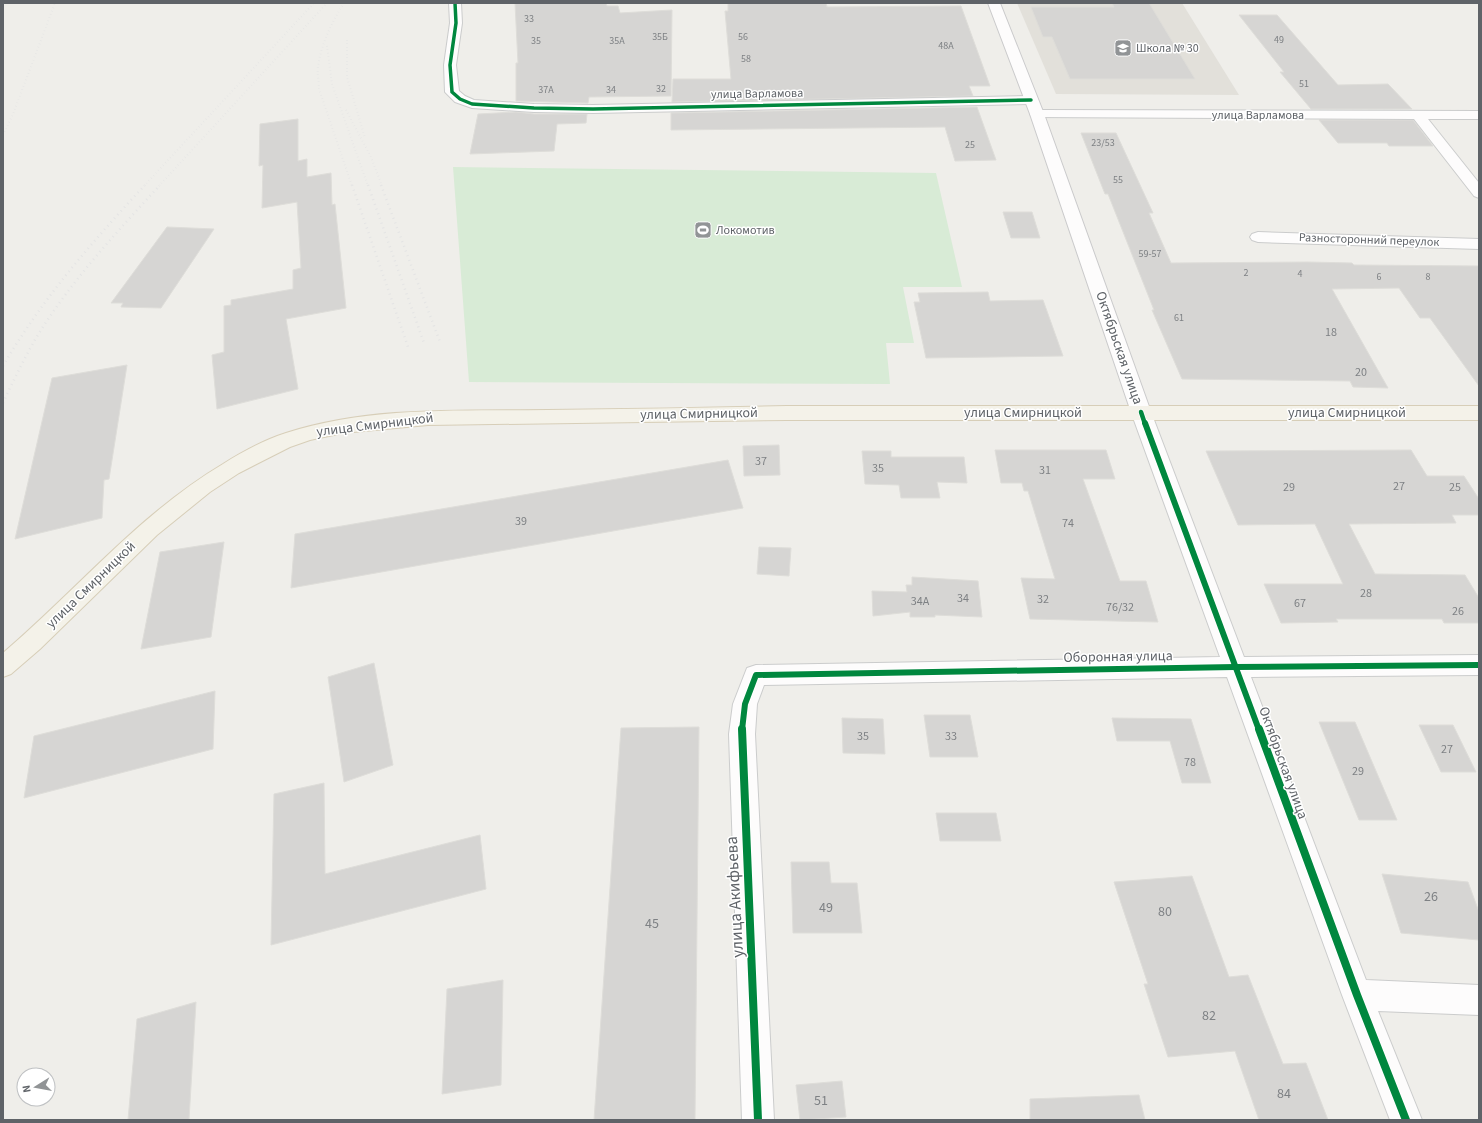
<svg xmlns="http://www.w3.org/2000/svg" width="1482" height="1123" viewBox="0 0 1482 1123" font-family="'Source Sans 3',sans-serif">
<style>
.education{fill:#e2e0da}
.green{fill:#d8ebd6}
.building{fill:#d6d5d3;stroke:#deddd9}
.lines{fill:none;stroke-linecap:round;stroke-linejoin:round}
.street-casing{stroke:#cbcccc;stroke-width:2}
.secondary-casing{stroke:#cacacb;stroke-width:2}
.primary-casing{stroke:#d7ceb8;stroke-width:2}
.street{fill:#fdfcfc;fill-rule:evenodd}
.secondary{fill:#fdfcfc;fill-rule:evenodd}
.primary{fill:#f4f2e9;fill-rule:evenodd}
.rail-far1{stroke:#e4e4e4;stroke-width:2;stroke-dasharray:0.5 3;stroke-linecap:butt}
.rail{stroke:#e4e4e4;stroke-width:2.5;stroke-dasharray:1 4;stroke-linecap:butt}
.cycleway-far3-casing{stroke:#fff;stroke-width:5}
.cycleway-far2-casing{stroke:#fff;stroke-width:6}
.cycleway-far1-casing{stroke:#fff;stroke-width:8}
.cycleway-casing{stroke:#fff;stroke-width:10}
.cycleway-far3{stroke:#00873e;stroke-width:3.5}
.cycleway-far2{stroke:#00873e;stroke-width:4.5}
.cycleway-far1{stroke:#00873e;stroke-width:6}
.cycleway{stroke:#00873e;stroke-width:8}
.labels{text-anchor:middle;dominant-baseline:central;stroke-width:3;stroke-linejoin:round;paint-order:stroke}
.far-number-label{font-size:10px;fill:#7e8184}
.far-poi-label{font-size:12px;fill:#5f6368;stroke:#fff;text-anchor:start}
.far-street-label{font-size:12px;fill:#5f6368;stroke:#fff}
.number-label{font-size:12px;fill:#7e8184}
.street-label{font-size:14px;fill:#5f6368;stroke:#fff}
.near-number-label{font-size:14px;fill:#7e8184}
.near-street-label{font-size:17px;fill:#5f6368;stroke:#fff}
</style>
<rect width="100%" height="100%" fill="#efeeea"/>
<!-- education -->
<path class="education" d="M 1017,3 L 1182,3 L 1239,95 L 1056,94 Z"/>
<!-- green -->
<path class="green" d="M 453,167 L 936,173 L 962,287 L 903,287 L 914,343 L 886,343 L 890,384 L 469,382 Z"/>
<!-- building -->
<g class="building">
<path d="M 515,3 L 606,3 L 607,6 L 618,6 L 620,13 L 672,10 L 671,96 L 589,97 L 588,103 L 516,101 L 516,63 L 518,63 Z"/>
<path d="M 728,3 L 826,3 L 827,7 L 961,6 L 990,86 L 969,86 L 973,96 L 672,102 L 673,79 L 731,79 L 725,11 L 728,11 Z"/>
<path d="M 1112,3 L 1149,3 L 1195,79 L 1070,79 L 1052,37 L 1043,37 L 1031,7 L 1114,7 Z"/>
<path d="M 1239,15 L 1277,15 L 1338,85 L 1388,84 L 1412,109 L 1311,109 L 1280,72 L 1284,72 Z"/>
<path d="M 977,107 L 996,160 L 955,161 L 945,127 L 671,130 L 671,113 Z"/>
<path d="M 516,112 L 534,114 L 587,114 L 586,123 L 557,124 L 554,151 L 470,154 L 478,114 Z"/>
<path d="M 298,119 L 298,161 L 307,159 L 307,177 L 331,173 L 332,205 L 335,204 L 346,308 L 286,319 L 298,389 L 217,409 L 212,355 L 224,352 L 224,306 L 231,305 L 231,300 L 293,289 L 293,270 L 301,268 L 297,202 L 262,208 L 263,165 L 259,166 L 260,124 Z"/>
<path d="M 1319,120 L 1413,120 L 1433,146 L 1389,146 L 1387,143 L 1338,143 Z"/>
<path d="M 1081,133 L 1116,133 L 1153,213 L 1149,213 L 1171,263 L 1307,262 L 1352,263 L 1354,265 L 1479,266 L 1479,386 L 1430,318 L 1420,318 L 1399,288 L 1332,289 L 1388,388 L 1353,387 L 1350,381 L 1182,379 L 1152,310 L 1154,310 L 1108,194 L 1105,194 Z"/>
<path d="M 1003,212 L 1032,212 L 1040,238 L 1011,238 Z"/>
<path d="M 167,227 L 214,229 L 161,308 L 121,307 L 123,303 L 111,303 Z"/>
<path d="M 988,292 L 990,301 L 1043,300 L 1063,356 L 926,358 L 914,302 L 920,302 L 918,293 Z"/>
<path d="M 127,365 L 109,479 L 104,480 L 102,518 L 15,539 L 52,378 Z"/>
<path d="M 779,445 L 780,475 L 744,476 L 743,446 Z"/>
<path d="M 995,450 L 1106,450 L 1115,479 L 1083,479 L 1120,581 L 1146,581 L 1158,622 L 1030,619 L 1021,578 L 1055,579 L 1028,491 L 1024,491 L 1022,483 L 1001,483 Z"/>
<path d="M 1411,450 L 1427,476 L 1464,476 L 1479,499 L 1479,515 L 1452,515 L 1456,523 L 1349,524 L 1375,574 L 1465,575 L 1479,598 L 1479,623 L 1444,623 L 1442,619 L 1336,619 L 1338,622 L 1281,623 L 1264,584 L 1343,584 L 1315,524 L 1238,525 L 1206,451 Z"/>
<path d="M 862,451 L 891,451 L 891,457 L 964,457 L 967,483 L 937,482 L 940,498 L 901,498 L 899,485 L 865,484 Z"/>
<path d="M 728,460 L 743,508 L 291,588 L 295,534 Z"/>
<path d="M 224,542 L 211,637 L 141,649 L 160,552 Z"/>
<path d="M 759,547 L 791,548 L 789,576 L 757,574 Z"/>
<path d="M 912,577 L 978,581 L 982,617 L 935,615 L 935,617 L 910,617 L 910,612 L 873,616 L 872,591 L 907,592 L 906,585 L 912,585 Z"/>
<path d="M 374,663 L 393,765 L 344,782 L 328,677 Z"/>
<path d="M 215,691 L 213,749 L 24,798 L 34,736 Z"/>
<path d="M 924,715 L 970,715 L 978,757 L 930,757 Z"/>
<path d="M 842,718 L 883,719 L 885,754 L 843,753 Z"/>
<path d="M 1112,718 L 1191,719 L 1211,783 L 1182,783 L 1170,741 L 1117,741 Z"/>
<path d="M 1319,722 L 1355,722 L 1397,820 L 1359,820 Z"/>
<path d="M 1419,725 L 1453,725 L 1476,772 L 1441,772 Z"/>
<path d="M 699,727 L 695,1120 L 594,1120 L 621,728 Z"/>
<path d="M 324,783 L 325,874 L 480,835 L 486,889 L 271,945 L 274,794 Z"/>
<path d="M 936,813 L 996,813 L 1001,841 L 940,841 Z"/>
<path d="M 791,862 L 829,862 L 831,883 L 857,883 L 862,933 L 793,933 Z"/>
<path d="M 1382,874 L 1468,882 L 1479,912 L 1479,940 L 1401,933 Z"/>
<path d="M 1192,876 L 1229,977 L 1248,975 L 1283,1064 L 1306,1063 L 1328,1120 L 1259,1120 L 1235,1051 L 1168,1057 L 1144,984 L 1148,984 L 1114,882 Z"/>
<path d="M 503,980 L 501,1085 L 442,1094 L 447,989 Z"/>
<path d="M 196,1002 L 189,1120 L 128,1120 L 137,1019 Z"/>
<path d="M 842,1081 L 846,1117 L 800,1120 L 796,1085 Z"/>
<path d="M 1139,1095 L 1145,1120 L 1030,1120 L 1030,1099 Z"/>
</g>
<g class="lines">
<!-- street casing -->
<g class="street-casing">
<g id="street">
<path d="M 449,3 L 461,3 L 462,23 L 456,65 L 459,91 L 465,96 L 474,100 L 534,104 L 593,105 L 1031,96 L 1036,97 L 1038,100 L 1036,103 L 1031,104 L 593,113 L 534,112 L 472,108 L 455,102 L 445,92 L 444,65 L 450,23 Z"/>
<path d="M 1037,110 L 1479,111 L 1479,119 L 1428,119 L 1479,183 L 1479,198 L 1474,196 L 1414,119 L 1032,117 L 1030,114 L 1032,111 Z"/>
<path d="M 1258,232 L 1479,239 L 1479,249 L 1258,242 L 1252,240 L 1250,237 L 1252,234 Z"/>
<path d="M 1141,405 L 1148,407 L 1151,412 L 1244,657 L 1479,655 L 1479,675 L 1251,677 L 1366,980 L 1479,985 L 1479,1015 L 1378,1011 L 1422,1120 L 1390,1120 L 1342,995 L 1227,677 L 764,685 L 757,704 L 755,734 L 774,1120 L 742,1120 L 729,734 L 733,704 L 747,668 L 756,665 L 1220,657 L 1131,412 L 1134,407 Z"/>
</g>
</g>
<!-- secondary casing -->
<g class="secondary-casing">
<path id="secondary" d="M 988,3 L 1000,3 L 1044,114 L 1151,412 L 1148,417 L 1141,419 L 1134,417 L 1131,412 L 1030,114 Z"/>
</g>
<!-- primary casing -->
<g class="primary-casing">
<path id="primary" d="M 787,406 L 1479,406 L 1479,420 L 787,420 L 428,425 L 343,433 L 310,440 L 290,447 L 239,473 L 210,492 L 157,535 L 40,649 L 11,674 L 3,677 L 3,653 C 77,590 139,514 223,464 C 242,452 264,440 286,433 C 369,406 462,411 548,410 C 628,409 707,408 787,406 Z"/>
</g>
<!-- street -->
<use href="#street" class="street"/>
<!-- secondary -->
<use href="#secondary" class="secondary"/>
<!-- primary -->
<use href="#primary" class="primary"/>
<!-- rail-far1 -->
<g class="rail-far1">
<path d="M 344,3 C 332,22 321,44 318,67 C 317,74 319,82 319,89 L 352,186"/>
<path d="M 347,40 L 347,77 L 365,138"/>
<path d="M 327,46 L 332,84 L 368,186"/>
<path d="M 346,110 L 371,157 L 382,186"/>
<path d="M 3,135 L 13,114 L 55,3"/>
<path d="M 144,186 L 314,3"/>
<path d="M 159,186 L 327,3"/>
</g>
<!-- rail -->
<g class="rail">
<path d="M 352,185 L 408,347"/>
<path d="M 368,185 L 424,343"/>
<path d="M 381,185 L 440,342"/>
<path d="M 3,366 C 42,299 92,242 145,185"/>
<path d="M 3,403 C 13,381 24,359 36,338 C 70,282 116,233 160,185"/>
</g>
<!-- cycleway-far3 casing -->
<g class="cycleway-far3-casing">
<path id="cycleway-far3" d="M 455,3 L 456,23 L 450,65 L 452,92 L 460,99 L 472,104 L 534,108 L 593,109 L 1031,100"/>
</g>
<!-- cycleway-far2 casing -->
<g class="cycleway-far2-casing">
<path id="cycleway-far2" d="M 1141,412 L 1145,424"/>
</g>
<!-- cycleway-far1 casing -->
<g class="cycleway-far1-casing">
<g id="cycleway-far1">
<path d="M 1145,423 L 1259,730"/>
<path d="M 742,730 L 745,704 L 756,675 L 1235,667 L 1479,665"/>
</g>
</g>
<!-- cycleway casing -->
<g class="cycleway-casing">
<g id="cycleway">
<path d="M 742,729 L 758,1120"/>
<path d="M 1259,729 L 1357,995 L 1406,1120"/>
</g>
</g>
<!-- cycleway-far3 -->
<use href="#cycleway-far3" class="cycleway-far3"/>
<!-- cycleway-far2 -->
<use href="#cycleway-far2" class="cycleway-far2"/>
<!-- cycleway-far1 -->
<use href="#cycleway-far1" class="cycleway-far1"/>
<!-- cycleway -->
<use href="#cycleway" class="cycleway"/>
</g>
<!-- icons -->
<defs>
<g id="school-square" transform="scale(0.9)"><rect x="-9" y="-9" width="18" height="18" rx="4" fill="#919496" stroke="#fff"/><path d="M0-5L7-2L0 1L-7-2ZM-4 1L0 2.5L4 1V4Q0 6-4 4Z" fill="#fff"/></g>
<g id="stadium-square" transform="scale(0.9)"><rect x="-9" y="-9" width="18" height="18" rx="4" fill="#919496" stroke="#fff"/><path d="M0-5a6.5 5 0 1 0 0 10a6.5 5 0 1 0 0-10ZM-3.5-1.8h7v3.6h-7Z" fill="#fff"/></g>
</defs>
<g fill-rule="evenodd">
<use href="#school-square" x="1123" y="48"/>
<use href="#stadium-square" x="703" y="230"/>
</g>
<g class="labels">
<!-- far-number labels -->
<g class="far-number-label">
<text x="529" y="19">33</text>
<text x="660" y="37">35Б</text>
<text x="743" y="37">56</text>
<text x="1279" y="40">49</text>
<text x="536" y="41">35</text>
<text x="617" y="41">35А</text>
<text x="946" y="46">48А</text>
<text x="746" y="59">58</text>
<text x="1304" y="84">51</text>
<text x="661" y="89">32</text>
<text x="546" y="90">37А</text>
<text x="611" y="90">34</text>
<text x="1103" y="143">23/53</text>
<text x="970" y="145">25</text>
<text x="1118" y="180">55</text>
<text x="1150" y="254">59-57</text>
<text x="1246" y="273">2</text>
<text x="1300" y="274">4</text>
<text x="1379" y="277">6</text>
<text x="1428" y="277">8</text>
<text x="1179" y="318">61</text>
</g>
<!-- far-poi labels -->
<g class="far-poi-label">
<text x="1136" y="48">Школа № 30</text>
<text x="716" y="230">Локомотив</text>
</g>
<!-- far-street labels -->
<g class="far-street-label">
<text transform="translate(757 94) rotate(-1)">улица Варламова</text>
<text x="1258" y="115">улица Варламова</text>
<text transform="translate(1369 240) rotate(2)">Разносторонний переулок</text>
</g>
<!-- number labels -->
<g class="number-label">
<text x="1331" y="332">18</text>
<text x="1361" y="372">20</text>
<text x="761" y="461">37</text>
<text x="878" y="468">35</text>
<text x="1045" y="470">31</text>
<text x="1399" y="486">27</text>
<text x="1289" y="487">29</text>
<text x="1455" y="487">25</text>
<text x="521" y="521">39</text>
<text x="1068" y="523">74</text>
<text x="1366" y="593">28</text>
<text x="963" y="598">34</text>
<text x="1043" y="599">32</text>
<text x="920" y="601">34А</text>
<text x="1300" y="603">67</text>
<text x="1120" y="607">76/32</text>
<text x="1458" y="611">26</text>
<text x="863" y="736">35</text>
<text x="951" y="736">33</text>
<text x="1447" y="749">27</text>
<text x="1190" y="762">78</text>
<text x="1358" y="771">29</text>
</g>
<!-- street labels -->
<g class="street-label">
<text transform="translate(1119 348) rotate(71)">Октябрьская улица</text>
<text x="1023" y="413">улица Смирницкой</text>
<text x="1347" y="413">улица Смирницкой</text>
<text transform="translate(699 414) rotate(-1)">улица Смирницкой</text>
<text transform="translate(375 425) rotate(-7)">улица Смирницкой</text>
<text transform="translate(91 585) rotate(-44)">улица Смирницкой</text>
<text transform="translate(1118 657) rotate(-1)">Оборонная улица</text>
<text transform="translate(1283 763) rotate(70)">Октябрьская улица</text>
</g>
<!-- near-number labels -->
<g class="near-number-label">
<text x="1431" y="897">26</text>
<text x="826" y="908">49</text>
<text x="1165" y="912">80</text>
<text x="652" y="924">45</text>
<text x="1209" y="1016">82</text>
<text x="1284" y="1094">84</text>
<text x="821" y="1101">51</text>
</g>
<!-- near-street labels -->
<g class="near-street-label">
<text transform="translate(735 897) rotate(-93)">улица Акифьева</text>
</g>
</g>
<!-- border -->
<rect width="1482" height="1123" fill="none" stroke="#5f6368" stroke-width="8"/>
<!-- north arrow -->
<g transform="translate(36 1087) rotate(259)"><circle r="19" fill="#ffffff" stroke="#bfc1c3"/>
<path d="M0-3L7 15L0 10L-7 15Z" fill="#919496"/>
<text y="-6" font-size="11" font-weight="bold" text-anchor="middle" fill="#5f6368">N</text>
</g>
</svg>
